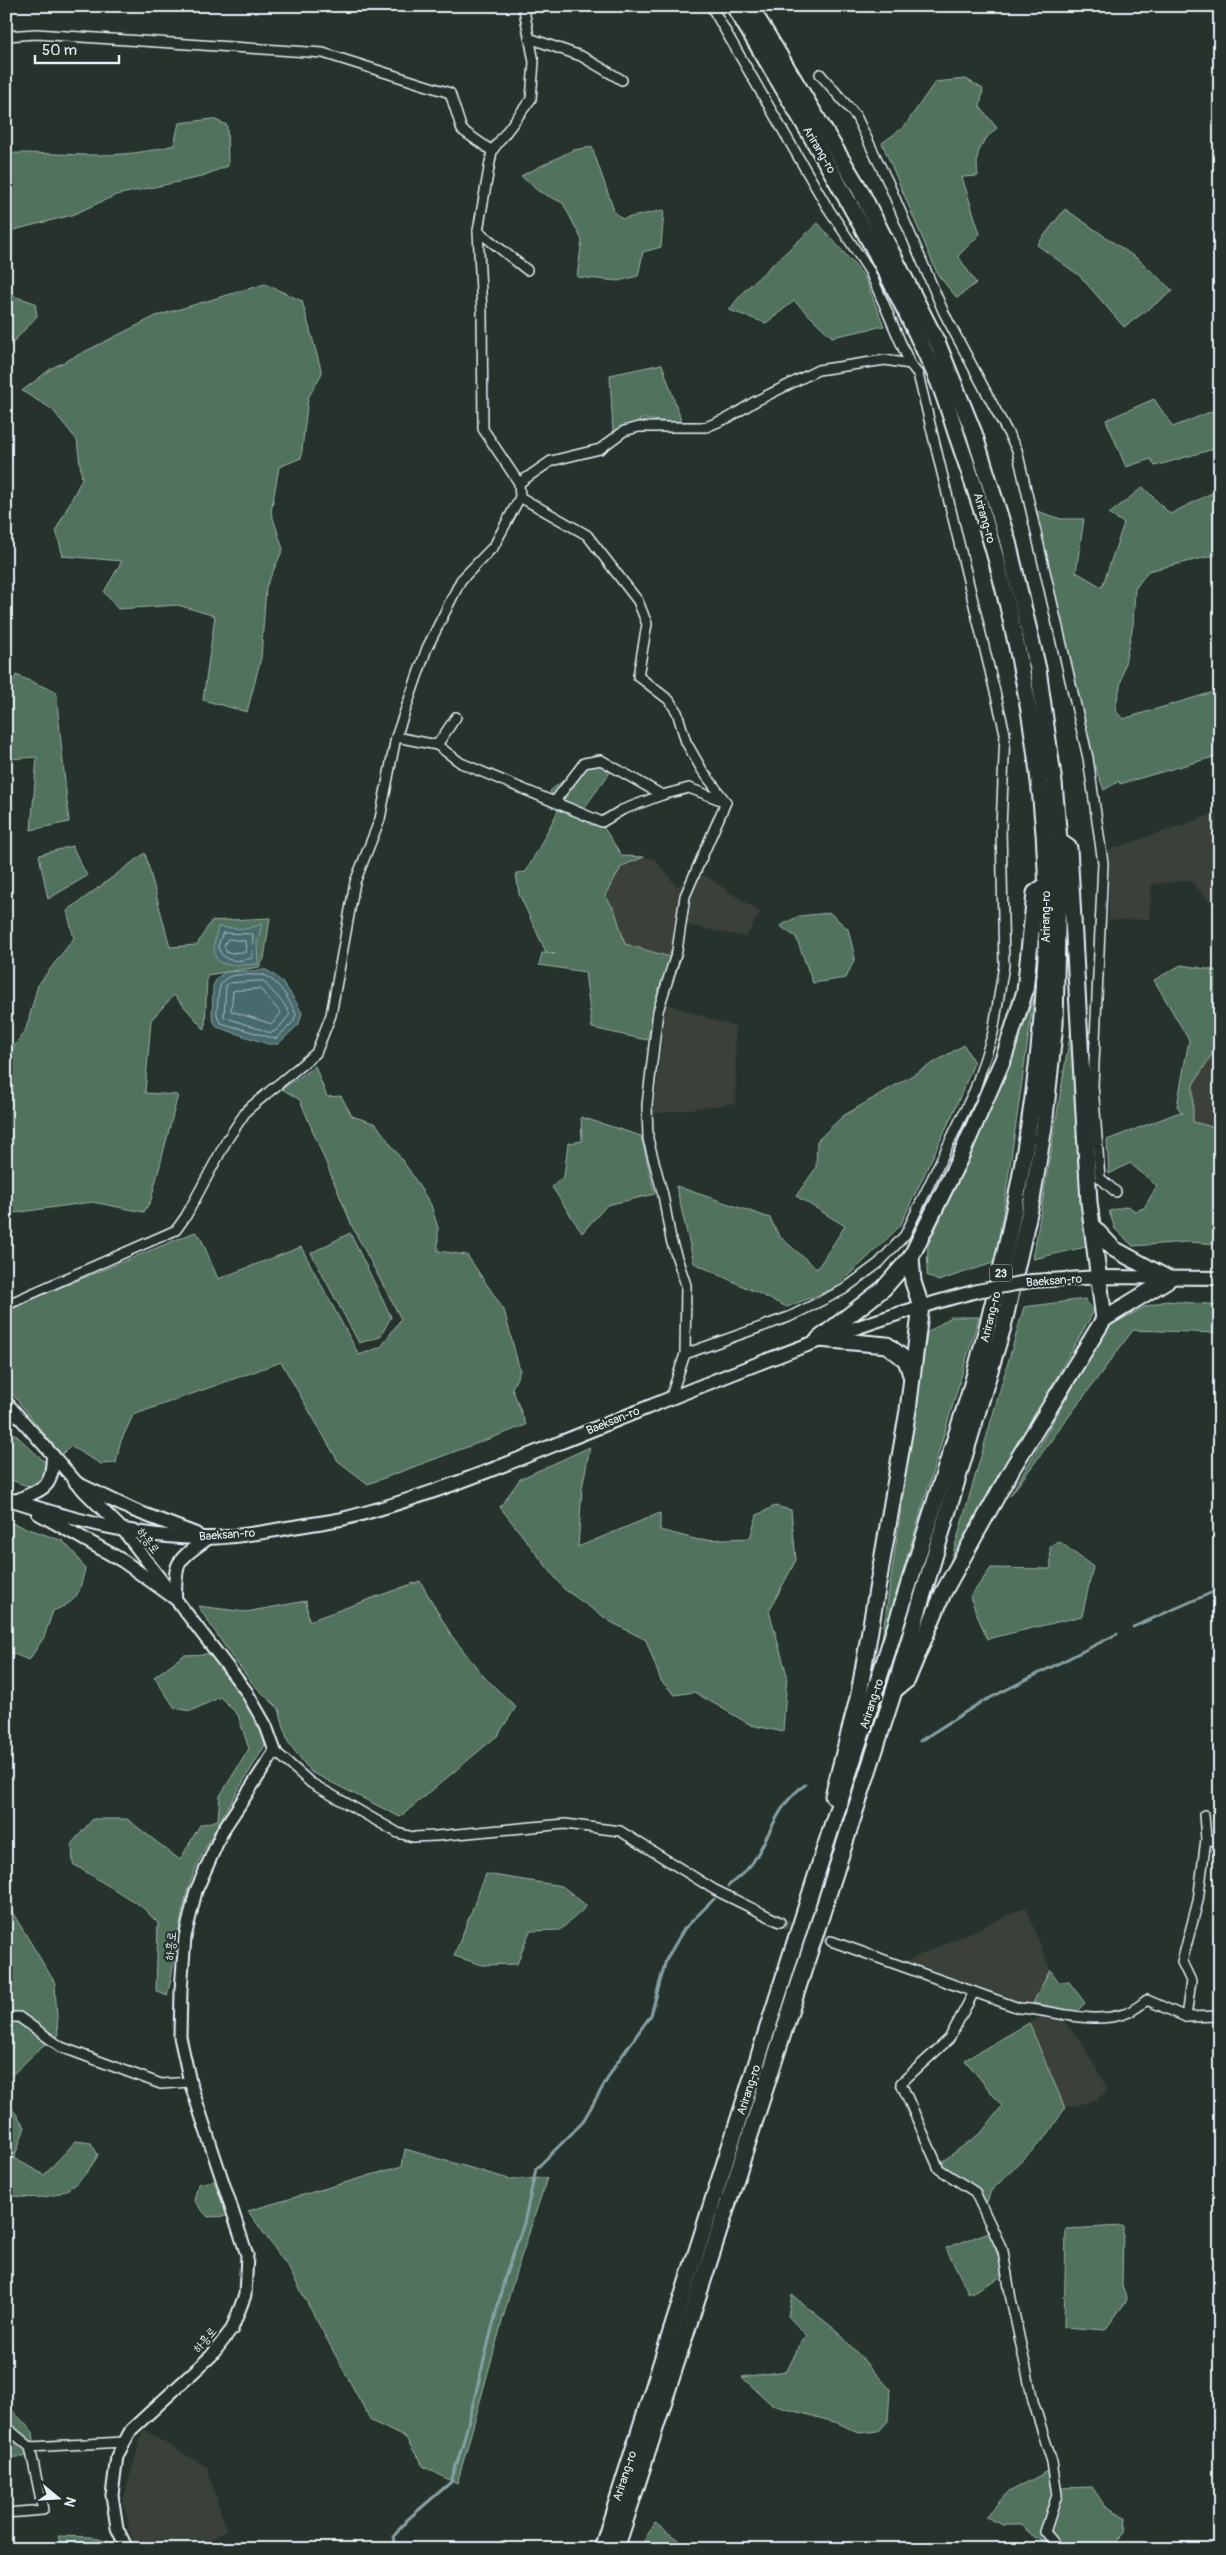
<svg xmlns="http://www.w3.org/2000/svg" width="1226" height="2555" viewBox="0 0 1226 2555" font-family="Pangolin,'Poor Story',sans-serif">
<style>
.built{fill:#3a4138}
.green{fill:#51725c;stroke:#9cb2aa}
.water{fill:#476b6d;stroke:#87a1a5}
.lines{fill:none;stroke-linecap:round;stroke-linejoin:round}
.shore{stroke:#a8bbc0;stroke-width:1}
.stream{stroke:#87a1a5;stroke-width:3}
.minor-tunnel{stroke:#43504b;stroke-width:9;stroke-dasharray:9 4.5;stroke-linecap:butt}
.minor-casing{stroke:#e8f1f8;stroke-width:12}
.tertiary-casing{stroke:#e8f1f8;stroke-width:15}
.secondary-casing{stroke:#e8f1f8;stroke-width:16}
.trunk-casing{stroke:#e8f1f8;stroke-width:19}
.minor{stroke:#26332d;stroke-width:9}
.tertiary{stroke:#26332d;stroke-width:11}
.secondary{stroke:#26332d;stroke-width:12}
.trunk{stroke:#26332d;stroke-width:15}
.secondary-bridge-casing{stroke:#e8f1f8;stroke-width:16;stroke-linecap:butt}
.secondary-bridge{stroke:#26332d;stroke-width:12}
.labels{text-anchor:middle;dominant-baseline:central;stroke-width:4.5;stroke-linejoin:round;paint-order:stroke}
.shield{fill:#26332d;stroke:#aeb8bb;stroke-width:1}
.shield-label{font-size:11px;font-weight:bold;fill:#e8f1f8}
.street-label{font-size:12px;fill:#e8f1f8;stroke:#26332d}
</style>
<rect width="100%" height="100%" fill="#26332d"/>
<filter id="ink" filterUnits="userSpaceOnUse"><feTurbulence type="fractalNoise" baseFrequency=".02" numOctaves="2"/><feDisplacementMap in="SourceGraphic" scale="10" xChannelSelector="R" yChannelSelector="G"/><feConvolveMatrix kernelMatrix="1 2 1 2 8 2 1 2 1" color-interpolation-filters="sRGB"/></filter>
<g filter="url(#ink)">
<!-- built -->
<g class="built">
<path d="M 1220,812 L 1220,913 L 1190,880 L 1152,884 L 1149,919 L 1109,920 L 1109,850 Z"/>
<path d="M 644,857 L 655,859 L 676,886 L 704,875 L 760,912 L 746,937 L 686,925 L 670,957 L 625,944 L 615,911 L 605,895 L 622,866 Z"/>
<path d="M 666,1004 L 735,1027 L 736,1103 L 653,1114 Z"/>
<path d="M 1220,1041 L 1220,1129 L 1193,1122 L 1193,1085 Z"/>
<path d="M 1026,1907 L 1050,1970 L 1033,2003 L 1010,1999 L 907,1961 Z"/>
<path d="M 1048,2014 L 1063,2021 L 1079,2038 L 1108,2090 L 1096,2100 L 1065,2108 L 1029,2023 Z"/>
<path d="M 143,2430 L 207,2467 L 226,2530 L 197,2549 L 137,2549 L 132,2541 L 123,2500 Z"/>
</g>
<!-- green -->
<g class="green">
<path d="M 966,79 L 983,89 L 980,107 L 997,128 C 979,144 975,152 978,176 L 962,177 L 980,234 L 958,256 L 976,283 L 957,298 L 938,275 L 882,143 L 904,127 L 935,82 Z"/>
<path d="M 213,119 L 227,125 L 228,166 L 197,178 L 116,195 L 72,215 L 6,232 L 6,161 L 15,153 C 72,153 117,161 174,145 L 179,123 Z"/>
<path d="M 592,147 L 614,211 L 622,219 L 664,210 L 661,247 L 643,252 L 638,276 L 618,281 L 577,277 L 582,240 L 563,203 L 538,191 L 521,176 L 573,150 Z"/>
<path d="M 1065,209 L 1139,260 L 1173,291 L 1124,327 L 1080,276 L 1037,245 Z"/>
<path d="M 818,223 L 864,276 L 884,326 L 832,337 L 794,301 L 766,323 L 729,310 L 745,290 Z"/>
<path d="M 265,284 L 302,301 L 322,373 L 308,398 L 301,458 L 279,467 L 271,512 L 283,549 L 266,587 L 261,658 L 247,712 L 203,700 L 215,616 L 178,605 L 118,609 L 104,592 L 122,561 L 63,556 L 56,530 L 82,479 L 77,440 L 52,409 L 22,391 L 52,368 L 156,316 Z"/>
<path d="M 13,296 L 35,303 L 37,316 L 6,350 L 6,297 Z"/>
<path d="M 662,364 L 682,423 L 643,419 L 613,432 L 610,375 Z"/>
<path d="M 1154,399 L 1173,427 L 1220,408 L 1220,455 L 1217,448 L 1155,466 L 1151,459 L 1126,467 L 1106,420 Z"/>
<path d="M 1143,487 L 1170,514 L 1220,489 L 1220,554 L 1148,571 L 1135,589 L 1133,625 L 1115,710 L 1123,719 L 1220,690 L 1220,755 L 1120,784 L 1119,781 L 1104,790 L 1091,755 L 1034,510 L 1061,519 L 1084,519 L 1076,572 L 1102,587 L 1124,523 L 1109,514 Z"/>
<path d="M 16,675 L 56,692 L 69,822 L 31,830 L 37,757 L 8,759 L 10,691 Z"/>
<path d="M 596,754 L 614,767 L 584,808 L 589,824 L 604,828 L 622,856 L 644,857 L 622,866 L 605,895 L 615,911 L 625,944 L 670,957 L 647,1040 L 592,1028 L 585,972 L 539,965 L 542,953 L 555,954 L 546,952 L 519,894 L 516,873 L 526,872 L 558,811 L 550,791 Z"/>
<path d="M 72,846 L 87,876 L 48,899 L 39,855 Z"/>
<path d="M 145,853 L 170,947 L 197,945 L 211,921 L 270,918 L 264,959 L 259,967 L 207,975 L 205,1030 L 174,995 L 151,1020 L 145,1093 L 178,1095 L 151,1200 L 144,1212 L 92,1202 L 6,1214 L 6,1058 L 26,1029 L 38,985 L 74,938 L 67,911 Z"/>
<path d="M 830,913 L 848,929 L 855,958 L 846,978 L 813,983 L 796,937 L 780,926 L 799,916 Z"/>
<path d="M 1181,965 L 1220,971 L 1220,1041 L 1193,1085 L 1193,1122 L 1220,1129 L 1220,1244 L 1186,1242 L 1133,1246 L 1115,1229 L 1109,1211 L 1128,1206 L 1135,1211 L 1144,1208 L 1157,1186 L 1130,1163 L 1109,1174 L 1107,1140 L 1180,1112 L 1183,1114 L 1177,1106 L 1189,1040 L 1154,980 Z"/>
<path d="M 1034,998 L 996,1262 L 938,1281 L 927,1275 L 928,1245 L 972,1151 Z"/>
<path d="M 1071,1029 L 1090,1246 L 1033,1259 Z"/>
<path d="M 964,1045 L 974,1063 L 954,1111 L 900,1226 L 865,1260 L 833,1289 L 787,1307 L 694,1263 L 676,1186 L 770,1218 L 779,1236 L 817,1269 L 845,1226 L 796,1196 L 816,1168 L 817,1141 L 843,1116 Z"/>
<path d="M 315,1066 L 327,1097 L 341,1096 L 352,1116 L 376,1124 L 409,1170 L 431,1205 L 438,1228 L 438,1251 L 467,1255 L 504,1310 L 520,1371 L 512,1388 L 526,1425 L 368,1484 L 338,1461 L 281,1362 L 133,1415 L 120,1443 L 116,1463 L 101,1464 L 70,1446 L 61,1455 L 6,1386 L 6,1313 L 30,1300 L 195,1232 L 200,1236 L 218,1279 L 301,1247 L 359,1355 L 381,1347 L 401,1319 L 353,1228 L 300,1100 L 282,1089 Z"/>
<path d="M 581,1117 L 641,1136 L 655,1194 L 607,1205 L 582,1233 L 552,1187 L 564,1176 L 568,1143 L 582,1141 Z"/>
<path d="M 350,1233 L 391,1317 L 380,1337 L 359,1343 L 311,1253 Z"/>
<path d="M 1085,1299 L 1094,1311 L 949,1567 L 1024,1307 Z"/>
<path d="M 1166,1301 L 1220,1305 L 1220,1333 L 1133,1330 L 1010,1496 L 1107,1328 L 1144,1307 Z"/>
<path d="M 951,1317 L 979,1317 L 881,1645 L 927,1333 Z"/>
<path d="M 6,1426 L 46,1463 L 45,1475 L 30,1487 L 6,1478 Z"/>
<path d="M 590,1447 L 582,1488 L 578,1547 L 660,1513 L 660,1530 L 699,1540 L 750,1538 L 757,1515 L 775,1506 L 791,1510 L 796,1560 L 769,1611 L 787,1675 L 783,1732 L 751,1725 L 694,1692 L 675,1695 L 661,1681 L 646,1640 L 611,1622 L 564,1589 L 500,1507 L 520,1479 Z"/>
<path d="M 6,1521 L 63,1541 L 75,1554 L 85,1569 C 78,1596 79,1600 53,1611 L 44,1637 L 29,1660 L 6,1651 Z"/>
<path d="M 1060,1542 L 1093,1567 L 1082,1616 L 987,1639 L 970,1597 L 991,1568 L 1051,1569 L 1050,1546 Z"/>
<path d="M 420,1581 L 451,1635 L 485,1678 L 516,1707 L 498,1735 L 400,1817 L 311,1772 L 288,1742 L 279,1709 L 254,1685 L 232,1657 L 198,1606 L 246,1612 L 306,1601 L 309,1621 Z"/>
<path d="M 209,1654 L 242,1696 L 268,1740 C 245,1780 215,1825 197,1866 C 178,1906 178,1953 167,1996 L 156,1991 L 158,1923 L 141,1906 L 73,1864 L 72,1843 L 93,1819 L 127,1819 L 180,1860 L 200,1825 L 218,1820 L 220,1796 L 249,1749 L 238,1715 L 220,1697 L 191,1711 L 175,1708 L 154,1677 L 184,1655 Z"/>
<path d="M 486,1874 L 562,1886 L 587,1906 L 560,1930 L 530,1931 L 517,1964 L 482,1965 L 454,1956 Z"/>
<path d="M 6,1902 L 55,1983 L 58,2036 L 41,2047 L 6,2081 Z"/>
<path d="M 1050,1970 L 1059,1982 L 1069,1982 L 1085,2003 L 1077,2011 L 1033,2003 Z"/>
<path d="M 1029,2023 L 1065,2108 L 1046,2137 L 991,2191 L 987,2202 L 974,2186 L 943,2167 L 943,2161 L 982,2132 L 1002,2106 L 965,2060 Z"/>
<path d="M 6,2100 L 25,2127 L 14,2158 L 44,2175 L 76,2141 L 91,2143 L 98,2155 C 75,2196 50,2202 6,2195 Z"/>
<path d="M 405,2149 L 509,2179 L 547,2178 L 515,2275 L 457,2484 L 423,2466 L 406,2438 L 371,2421 L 288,2267 L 248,2211 L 402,2166 Z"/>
<path d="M 214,2181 L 228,2216 L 208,2217 L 194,2201 L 198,2184 Z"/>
<path d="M 1123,2226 L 1122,2286 L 1127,2300 L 1105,2330 L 1064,2327 L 1066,2229 Z"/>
<path d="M 989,2232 L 1003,2269 L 999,2278 L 969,2294 L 946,2248 Z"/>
<path d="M 792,2295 L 837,2331 L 890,2389 L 888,2421 L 879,2431 L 859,2433 L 838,2423 L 772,2405 L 742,2377 L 787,2371 L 800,2344 L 807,2336 L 788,2316 Z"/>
<path d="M 6,2404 L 33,2432 L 35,2451 L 24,2457 L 12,2457 L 6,2463 Z"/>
<path d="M 1050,2470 L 1061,2488 L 1092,2487 L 1105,2506 L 1126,2517 L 1125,2533 L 1109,2549 L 1053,2549 L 1032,2535 L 1021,2525 L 1003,2525 L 986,2517 L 1007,2493 Z"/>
<path d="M 655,2523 L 690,2549 L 639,2549 Z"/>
<path d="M 58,2536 L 91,2537 L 112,2543 L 115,2549 L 62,2549 Z"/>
</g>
<!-- water -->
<g class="water">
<path d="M 262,924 L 257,942 L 258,964 C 223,966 206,970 218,927 L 246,929 Z"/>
<path d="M 266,970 C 282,977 294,998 302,1013 L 299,1024 L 278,1044 L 268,1044 L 217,1027 L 212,1018 L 213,986 L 217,978 L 226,972 Z"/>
</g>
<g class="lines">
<!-- shore -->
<g class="shore">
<path d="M 223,933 L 253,934 L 252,958 C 237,962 223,963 218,947 Z"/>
<path d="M 228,939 L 245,941 L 246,952 L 227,953 L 224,946 Z"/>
<path d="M 264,975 C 278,980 290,1001 296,1014 L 294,1021 L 276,1039 L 221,1023 C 215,1016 217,1009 218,1000 C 219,968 238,976 264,975 Z"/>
<path d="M 263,981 L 284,1004 L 290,1014 L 278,1029 L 271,1033 L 224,1017 L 226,985 L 230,983 Z"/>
<path d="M 260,989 L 281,1013 L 272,1024 L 231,1011 L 233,991 Z"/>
</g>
<!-- stream -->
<g class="stream">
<path d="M 1133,1627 L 1220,1589"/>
<path d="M 920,1741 L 978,1704 L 1117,1634"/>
<path d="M 728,1886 C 736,1879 747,1871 753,1862 C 769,1837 779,1801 805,1785"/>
<path d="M 396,2549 L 394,2536 L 407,2520 L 451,2482 L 462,2447 L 505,2277 L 524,2223 L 536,2169 L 582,2123 L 616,2064 L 651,2015 L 666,1960 L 684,1929 L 714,1899"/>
</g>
<!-- minor-tunnel -->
<path class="minor-tunnel" d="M 780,1922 L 831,1941"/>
<!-- minor casing -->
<g class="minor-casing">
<g id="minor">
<path d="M 6,36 L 36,34 L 323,53 L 450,93 L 462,130 L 492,151"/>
<path d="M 529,38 L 581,56 L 622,80"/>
<path d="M 820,74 L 856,116 L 888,182 L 944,313 L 1017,450 L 1088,758 L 1103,863 L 1093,1085 L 1100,1178 L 1116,1192"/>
<path d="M 478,231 L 527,270"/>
<path d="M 519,483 L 551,461 L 600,449 L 624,431 L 639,427 L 706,427 L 730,417 L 754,402 L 818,370 L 885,360 L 910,364"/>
<path d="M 520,497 L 587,535 L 638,601 L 647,624 L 638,676 L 669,700 L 677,712 L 686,742 L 702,770 L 726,802 L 685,896 L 677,951 L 658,1011 L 647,1105 L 648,1139 L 663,1195 L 671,1240 L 686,1285 L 685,1354 L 670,1399"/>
<path d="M 396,737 L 437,745 L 461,763 L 602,822 L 622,810 L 662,795"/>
<path d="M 437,745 L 456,717"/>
<path d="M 555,801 L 584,763 L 601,760 L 662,795 L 689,788 L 726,802"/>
<path d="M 6,1305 L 176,1230 L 186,1216 L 227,1140 L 247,1110 L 316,1053 L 331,1015 L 355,882 L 380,819 L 396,737 L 427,648 L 461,580 L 494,546 L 520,497 L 519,483 L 483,429 L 482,312 L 478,231 L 492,151 L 531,99 L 534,62 L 524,10 L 526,6"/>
<path d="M 685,1354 L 789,1317 L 843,1290 L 879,1263 L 905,1235 L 975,1089 L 993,1033 L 1004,965 L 1001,828 L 1005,733 L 918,374 L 910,364 L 870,272 L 826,205 L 711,6"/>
<path d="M 275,1751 L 311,1783 L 398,1833 L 413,1837 L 436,1836 L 565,1824 L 620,1831 L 715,1890 L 780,1922"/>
<path d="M 1206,1839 L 1220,1842"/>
<path d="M 831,1941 L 1019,2008 C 1053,2010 1090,2025 1124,2014 C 1132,2012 1140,2005 1147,2000 L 1186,2017 L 1220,2016"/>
<path d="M 974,1992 L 949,2039 L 901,2083 L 939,2169 L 975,2192 L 1003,2251 L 1011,2299 L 1033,2401 L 1052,2462 L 1057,2495 L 1045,2532 L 1059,2549"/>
<path d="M 6,2017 L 19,2017 L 61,2047 L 161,2084 L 190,2082"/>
<path d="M 1186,2017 L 1191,1981 L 1182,1962 L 1198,1901 L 1206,1839 L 1204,1815"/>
<path d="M 6,2427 L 30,2447 L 124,2442"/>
<path d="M 6,2513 L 43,2510 L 30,2447"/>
</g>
</g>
<!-- tertiary casing -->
<g class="tertiary-casing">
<path id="tertiary" d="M 6,1402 L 85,1492 L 123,1530 L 246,1691 L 266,1726 L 275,1751 L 223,1830 L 196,1891 L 185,1937 L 181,1990 L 180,2037 L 190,2082 L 247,2255 L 245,2295 L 232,2329 L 211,2356 L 131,2430 L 117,2456 L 112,2495 L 117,2528 L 127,2549"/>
</g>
<!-- secondary casing -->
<g class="secondary-casing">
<g id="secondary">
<path d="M 1032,1281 L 1100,1277 L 1220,1278"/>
<path d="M 76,1483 L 133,1510 L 196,1534"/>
<path d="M 6,1498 C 70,1519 138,1538 206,1538 C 231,1538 257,1533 282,1529 C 302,1525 323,1523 342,1519 C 418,1500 492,1470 564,1441 C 700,1387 835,1328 977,1291"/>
<path d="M 16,1501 C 44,1487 52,1490 53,1456"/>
<path d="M 38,1513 L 123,1561 L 175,1598"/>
<path d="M 175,1598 C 175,1559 177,1561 208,1538"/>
</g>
</g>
<!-- trunk casing -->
<g class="trunk-casing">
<g id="trunk">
<path d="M 1092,1226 L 1114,1249 L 1169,1279 L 1104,1319"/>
<path d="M 819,1339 L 884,1288 L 911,1257"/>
<path d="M 819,1339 L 887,1345 L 906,1360 L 912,1378"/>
<path d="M 897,1688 L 907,1680 L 943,1593 L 1013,1467 L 1104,1319 L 1089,1202 L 1069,848 L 1059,841"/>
<path d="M 833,1796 L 859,1694 L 908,1410 L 921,1306 L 913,1282 L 911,1257 L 960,1158 L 1004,1057 L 1025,991 L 1035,893 L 1046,885"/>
<path d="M 602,2549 L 969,1395 C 1009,1252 1040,1104 1046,955 C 1052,823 1030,689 997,562 C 985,519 972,478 957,436 C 950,415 944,393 935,374 C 878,246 806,126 734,6"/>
<path d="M 616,2549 L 894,1691 L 1003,1327 L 1032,1200 L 1044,1127 L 1055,1024 L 1059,840 L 1054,783 L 1038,669 L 1008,542 L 974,433 L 938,344 L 860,190 L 750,6"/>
</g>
</g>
<!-- minor -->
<use href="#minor" class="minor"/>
<!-- tertiary -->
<use href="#tertiary" class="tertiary"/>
<!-- secondary -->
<use href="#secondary" class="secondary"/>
<!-- trunk -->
<use href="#trunk" class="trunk"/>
<!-- secondary-bridge casing -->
<g class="secondary-bridge-casing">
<path id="secondary-bridge" d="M 977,1291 L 1032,1281"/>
</g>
<!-- secondary-bridge -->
<use href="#secondary-bridge" class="secondary-bridge"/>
</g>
</g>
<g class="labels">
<!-- shield labels -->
<rect class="shield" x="990" y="1264.5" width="22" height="17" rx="4"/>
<g class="shield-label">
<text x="1001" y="1273">23</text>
</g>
<!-- street labels -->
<g class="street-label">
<text transform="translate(819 150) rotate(59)">Arirang-ro</text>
<text transform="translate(984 518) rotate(74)">Arirang-ro</text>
<text transform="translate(1046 917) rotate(-90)">Arirang-ro</text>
<text transform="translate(1054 1281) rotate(-4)">Baeksan-ro</text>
<text transform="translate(991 1317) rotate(-76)">Arirang-ro</text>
<text transform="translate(613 1421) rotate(-22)">Baeksan-ro</text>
<text transform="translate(227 1535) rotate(-4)">Baeksan-ro</text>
<text transform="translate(148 1541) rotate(53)">하흥로</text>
<text transform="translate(872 1704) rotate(-72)">Arirang-ro</text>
<text transform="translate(171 1946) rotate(-84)">하흥로</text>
<text transform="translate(749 2090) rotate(-72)">Arirang-ro</text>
<text transform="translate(205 2340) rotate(-49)">하흥로</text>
<text transform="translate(625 2476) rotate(-72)">Arirang-ro</text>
</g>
</g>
<!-- margin -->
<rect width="1226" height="2555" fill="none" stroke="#26332d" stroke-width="25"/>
<rect x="12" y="12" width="1201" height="2530" fill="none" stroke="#e8f1f8" stroke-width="2" filter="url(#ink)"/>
<!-- north arrow -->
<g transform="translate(58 2498) rotate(108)" stroke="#26332d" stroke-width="4" paint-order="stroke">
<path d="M0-4L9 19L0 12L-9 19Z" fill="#e8f1f8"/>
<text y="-8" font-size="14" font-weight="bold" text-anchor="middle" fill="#e8f1f8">N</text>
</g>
<!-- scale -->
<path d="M35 55v8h84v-8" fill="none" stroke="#e8f1f8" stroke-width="2.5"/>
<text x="42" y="55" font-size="15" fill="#e8f1f8" stroke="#26332d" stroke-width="4" paint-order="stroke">50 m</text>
</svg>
